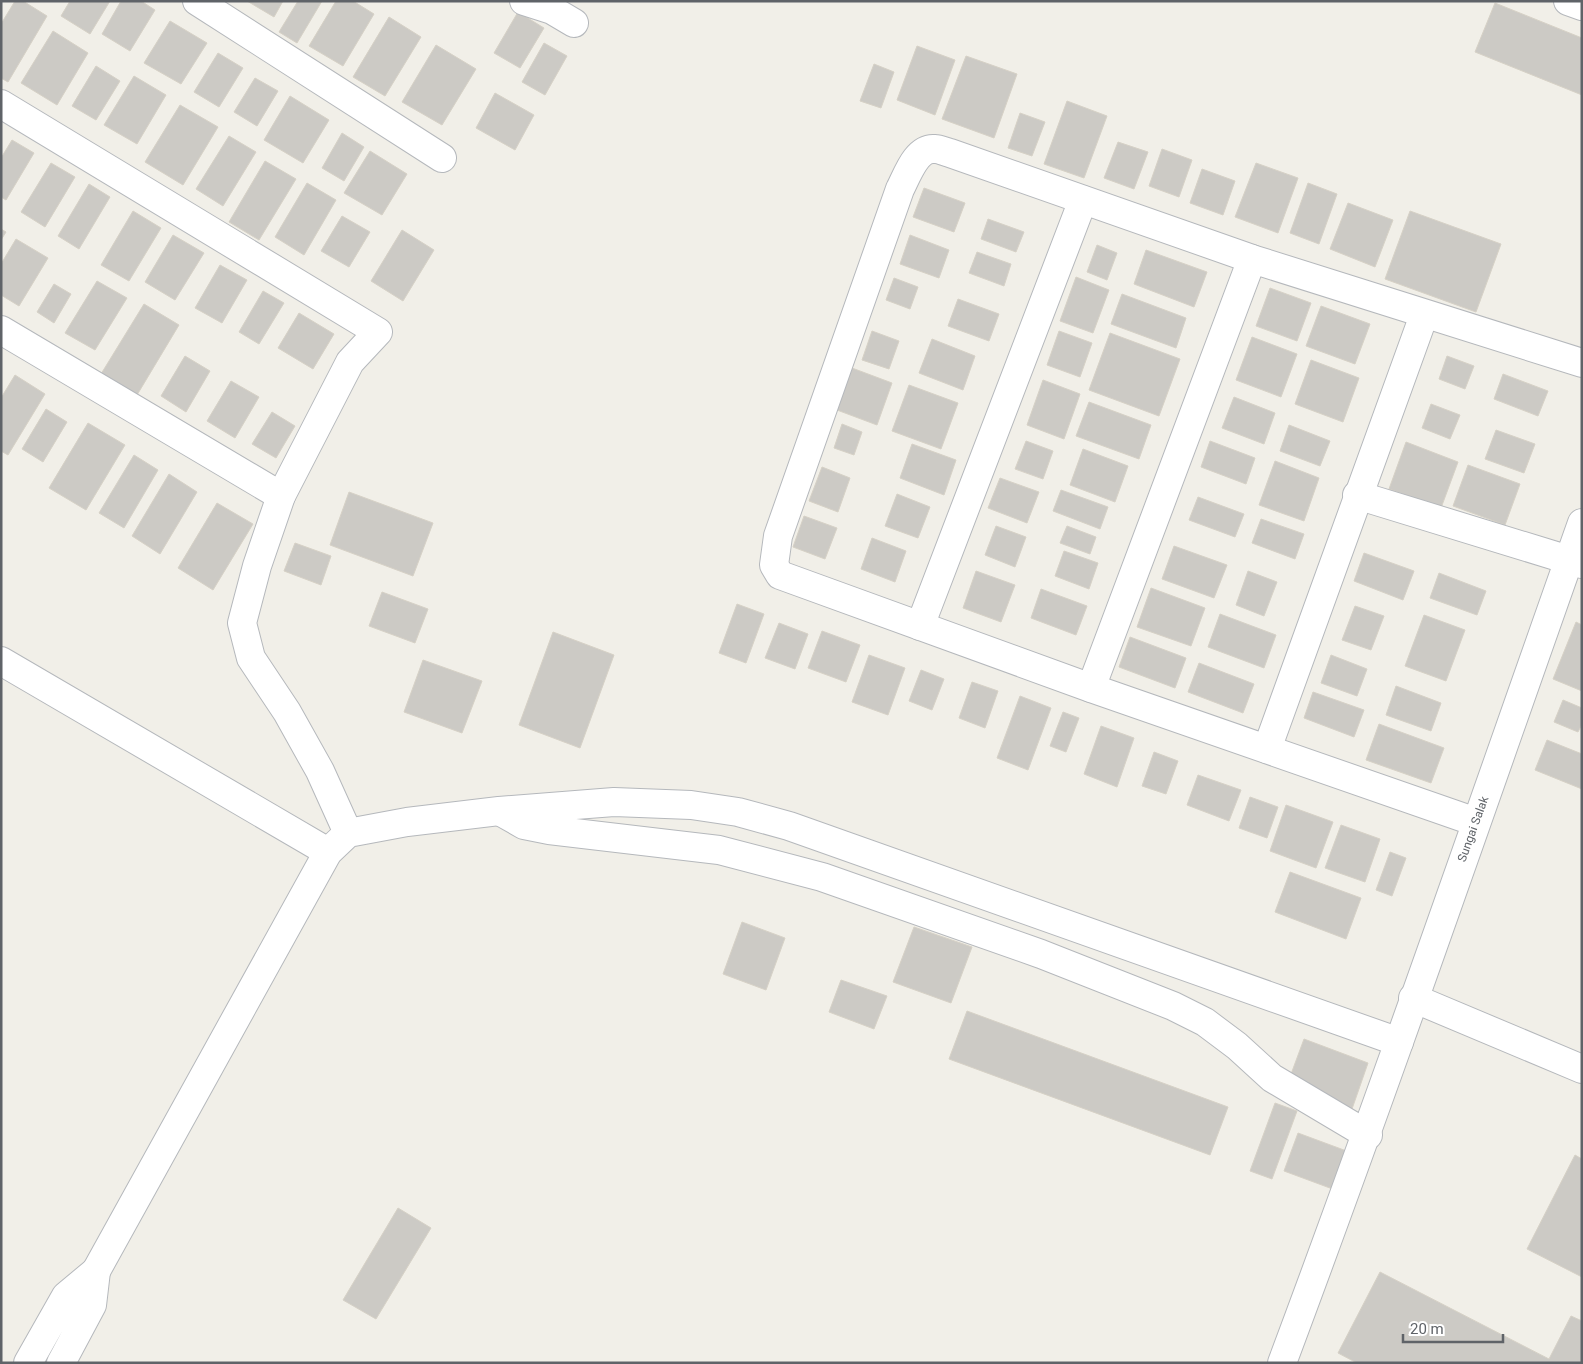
<svg xmlns="http://www.w3.org/2000/svg" width="1583" height="1364" viewBox="0 0 1583 1364" font-family="Roboto,sans-serif">
<style>
.building{fill:#cccac5;stroke:#d6d1c6}
.lines{fill:none;stroke-linecap:round;stroke-linejoin:round}
.minor-casing{stroke:#b5b8bc;stroke-width:30}
.minor{stroke:#fff;stroke-width:28}
.labels{text-anchor:middle;dominant-baseline:central;stroke-width:4.5;stroke-linejoin:round;paint-order:stroke}
.street-label{font-size:12px;fill:#5f6368;stroke:#fff}
</style>
<rect width="100%" height="100%" fill="#f1efe8"/>
<!-- building -->
<g class="building">
<path d="M 15,1 L 23,1 L 47,16 L 8,82 L 1,78 L 1,24 Z"/>
<path d="M 70,1 L 110,1 L 90,34 L 61,16 Z"/>
<path d="M 121,1 L 141,1 L 155,10 L 130,51 L 102,34 Z"/>
<path d="M 247,1 L 283,1 L 274,17 Z"/>
<path d="M 298,1 L 322,1 L 297,43 L 279,32 Z"/>
<path d="M 336,1 L 353,1 L 374,14 L 343,66 L 309,46 Z"/>
<path d="M 1495,3 L 1582,38 L 1582,95 L 1475,52 Z"/>
<path d="M 518,12 L 544,28 L 520,68 L 494,53 Z"/>
<path d="M 389,17 L 421,37 L 385,96 L 353,77 Z"/>
<path d="M 170,21 L 207,43 L 181,84 L 144,63 Z"/>
<path d="M 53,31 L 88,53 L 57,105 L 21,83 Z"/>
<path d="M 544,43 L 567,56 L 545,95 L 522,82 Z"/>
<path d="M 436,45 L 476,69 L 442,125 L 402,102 Z"/>
<path d="M 917,46 L 955,60 L 935,115 L 897,100 Z"/>
<path d="M 218,53 L 243,68 L 219,107 L 194,92 Z"/>
<path d="M 966,56 L 1017,74 L 994,138 L 942,119 Z"/>
<path d="M 874,64 L 894,72 L 881,108 L 860,101 Z"/>
<path d="M 96,66 L 120,81 L 96,120 L 72,106 Z"/>
<path d="M 134,76 L 166,95 L 137,144 L 104,125 Z"/>
<path d="M 255,78 L 278,91 L 257,126 L 234,112 Z"/>
<path d="M 495,93 L 534,115 L 515,150 L 476,128 Z"/>
<path d="M 290,96 L 329,120 L 303,163 L 264,140 Z"/>
<path d="M 1067,101 L 1107,116 L 1084,178 L 1044,164 Z"/>
<path d="M 180,105 L 218,127 L 183,185 L 145,162 Z"/>
<path d="M 1020,113 L 1045,122 L 1032,156 L 1008,148 Z"/>
<path d="M 342,133 L 364,147 L 344,181 L 322,168 Z"/>
<path d="M 229,136 L 256,152 L 223,206 L 196,189 Z"/>
<path d="M 12,140 L 34,153 L 6,200 L 1,197 L 1,158 Z"/>
<path d="M 1118,142 L 1148,152 L 1134,189 L 1104,178 Z"/>
<path d="M 1162,149 L 1192,160 L 1179,197 L 1149,186 Z"/>
<path d="M 370,151 L 407,174 L 382,215 L 344,193 Z"/>
<path d="M 265,161 L 296,179 L 259,240 L 229,222 Z"/>
<path d="M 51,163 L 75,177 L 45,227 L 21,212 Z"/>
<path d="M 1256,163 L 1298,178 L 1278,233 L 1235,217 Z"/>
<path d="M 1202,169 L 1235,181 L 1223,215 L 1190,203 Z"/>
<path d="M 307,183 L 336,200 L 304,255 L 275,237 Z"/>
<path d="M 1308,183 L 1337,194 L 1319,244 L 1290,233 Z"/>
<path d="M 89,184 L 110,197 L 79,249 L 58,236 Z"/>
<path d="M 924,188 L 965,203 L 954,232 L 913,217 Z"/>
<path d="M 1348,203 L 1393,220 L 1375,267 L 1330,249 Z"/>
<path d="M 133,211 L 161,228 L 129,281 L 101,265 Z"/>
<path d="M 1410,211 L 1501,244 L 1476,312 L 1385,279 Z"/>
<path d="M 342,216 L 370,232 L 349,267 L 321,251 Z"/>
<path d="M 988,219 L 1024,232 L 1016,252 L 981,239 Z"/>
<path d="M 1,229 L 6,232 L 1,240 Z"/>
<path d="M 402,230 L 434,250 L 403,301 L 371,281 Z"/>
<path d="M 173,235 L 204,253 L 175,300 L 145,282 Z"/>
<path d="M 910,235 L 949,250 L 939,278 L 900,264 Z"/>
<path d="M 16,239 L 48,258 L 19,306 L 1,295 L 1,264 Z"/>
<path d="M 1097,245 L 1117,253 L 1107,280 L 1087,272 Z"/>
<path d="M 1146,250 L 1207,272 L 1194,307 L 1134,284 Z"/>
<path d="M 977,252 L 1011,264 L 1004,286 L 969,273 Z"/>
<path d="M 220,265 L 247,280 L 222,323 L 195,308 Z"/>
<path d="M 1076,277 L 1109,290 L 1093,333 L 1060,321 Z"/>
<path d="M 894,278 L 918,287 L 910,309 L 886,300 Z"/>
<path d="M 97,281 L 127,298 L 95,350 L 65,333 Z"/>
<path d="M 54,284 L 71,294 L 54,323 L 37,312 Z"/>
<path d="M 1270,288 L 1311,303 L 1297,341 L 1256,326 Z"/>
<path d="M 263,291 L 284,303 L 259,344 L 239,332 Z"/>
<path d="M 1122,294 L 1186,318 L 1176,348 L 1111,324 Z"/>
<path d="M 958,299 L 999,314 L 989,341 L 948,326 Z"/>
<path d="M 144,304 L 179,325 L 137,395 L 101,374 Z"/>
<path d="M 1321,306 L 1370,324 L 1355,364 L 1306,346 Z"/>
<path d="M 299,313 L 334,334 L 313,369 L 278,348 Z"/>
<path d="M 872,331 L 899,341 L 889,369 L 862,360 Z"/>
<path d="M 1059,331 L 1092,343 L 1080,377 L 1047,365 Z"/>
<path d="M 1110,333 L 1180,359 L 1159,416 L 1089,390 Z"/>
<path d="M 1252,337 L 1297,354 L 1281,397 L 1236,380 Z"/>
<path d="M 932,339 L 975,356 L 963,390 L 919,373 Z"/>
<path d="M 185,356 L 210,371 L 186,412 L 161,396 Z"/>
<path d="M 1447,356 L 1474,366 L 1465,389 L 1439,379 Z"/>
<path d="M 1311,360 L 1359,378 L 1343,422 L 1295,404 Z"/>
<path d="M 852,368 L 892,383 L 877,425 L 837,410 Z"/>
<path d="M 1503,374 L 1548,391 L 1538,416 L 1494,399 Z"/>
<path d="M 15,375 L 45,394 L 8,455 L 1,451 L 1,398 Z"/>
<path d="M 1043,380 L 1080,394 L 1064,439 L 1027,425 Z"/>
<path d="M 231,381 L 259,397 L 235,438 L 207,421 Z"/>
<path d="M 909,385 L 958,403 L 941,449 L 892,431 Z"/>
<path d="M 1234,397 L 1275,413 L 1264,444 L 1222,428 Z"/>
<path d="M 1089,402 L 1151,425 L 1139,459 L 1076,436 Z"/>
<path d="M 1431,404 L 1460,415 L 1450,439 L 1422,428 Z"/>
<path d="M 46,409 L 67,422 L 43,462 L 22,449 Z"/>
<path d="M 272,412 L 295,426 L 276,458 L 252,444 Z"/>
<path d="M 88,423 L 125,445 L 86,510 L 49,488 Z"/>
<path d="M 842,424 L 862,432 L 854,455 L 834,448 Z"/>
<path d="M 1289,425 L 1330,441 L 1320,466 L 1280,451 Z"/>
<path d="M 1496,430 L 1535,444 L 1524,473 L 1485,459 Z"/>
<path d="M 1026,441 L 1053,451 L 1043,479 L 1015,469 Z"/>
<path d="M 1210,441 L 1255,458 L 1246,484 L 1201,467 Z"/>
<path d="M 1406,442 L 1458,462 L 1441,508 L 1389,489 Z"/>
<path d="M 912,444 L 956,460 L 944,495 L 900,478 Z"/>
<path d="M 1083,449 L 1128,466 L 1115,502 L 1070,485 Z"/>
<path d="M 134,455 L 158,470 L 124,528 L 99,513 Z"/>
<path d="M 1275,461 L 1319,478 L 1304,521 L 1259,505 Z"/>
<path d="M 1468,465 L 1520,484 L 1505,525 L 1453,506 Z"/>
<path d="M 822,467 L 850,478 L 838,512 L 809,501 Z"/>
<path d="M 169,474 L 197,492 L 160,554 L 132,536 Z"/>
<path d="M 1000,478 L 1039,492 L 1027,523 L 988,508 Z"/>
<path d="M 1061,490 L 1108,507 L 1100,529 L 1053,511 Z"/>
<path d="M 349,492 L 433,523 L 413,576 L 330,545 Z"/>
<path d="M 897,494 L 930,507 L 918,538 L 885,526 Z"/>
<path d="M 1198,497 L 1244,514 L 1235,537 L 1189,520 Z"/>
<path d="M 217,503 L 253,524 L 213,590 L 178,568 Z"/>
<path d="M 804,516 L 837,528 L 825,559 L 793,547 Z"/>
<path d="M 1261,519 L 1304,534 L 1295,559 L 1252,543 Z"/>
<path d="M 996,526 L 1026,537 L 1015,567 L 985,555 Z"/>
<path d="M 1067,526 L 1096,537 L 1090,554 L 1060,543 Z"/>
<path d="M 872,538 L 906,551 L 895,582 L 861,569 Z"/>
<path d="M 295,543 L 331,556 L 321,585 L 284,571 Z"/>
<path d="M 1174,546 L 1227,565 L 1214,598 L 1162,579 Z"/>
<path d="M 1064,551 L 1098,563 L 1089,589 L 1055,576 Z"/>
<path d="M 1364,553 L 1414,571 L 1403,600 L 1354,581 Z"/>
<path d="M 976,571 L 1015,585 L 1001,622 L 963,608 Z"/>
<path d="M 1248,571 L 1277,582 L 1264,616 L 1236,605 Z"/>
<path d="M 1439,573 L 1486,591 L 1477,615 L 1430,598 Z"/>
<path d="M 1151,588 L 1205,608 L 1191,646 L 1137,627 Z"/>
<path d="M 1041,589 L 1087,606 L 1076,635 L 1031,618 Z"/>
<path d="M 382,592 L 428,609 L 415,643 L 369,626 Z"/>
<path d="M 737,604 L 764,614 L 746,663 L 719,653 Z"/>
<path d="M 1355,606 L 1384,616 L 1371,650 L 1342,640 Z"/>
<path d="M 1220,614 L 1276,635 L 1264,668 L 1208,647 Z"/>
<path d="M 1424,615 L 1465,630 L 1446,681 L 1405,666 Z"/>
<path d="M 1576,622 L 1582,625 L 1582,691 L 1553,679 Z"/>
<path d="M 779,623 L 808,634 L 795,669 L 765,658 Z"/>
<path d="M 822,631 L 860,645 L 846,682 L 808,668 Z"/>
<path d="M 553,632 L 614,655 L 580,748 L 519,725 Z"/>
<path d="M 1130,637 L 1186,658 L 1175,688 L 1119,667 Z"/>
<path d="M 869,655 L 905,668 L 888,715 L 852,702 Z"/>
<path d="M 1331,655 L 1367,669 L 1357,696 L 1321,683 Z"/>
<path d="M 423,660 L 482,681 L 462,733 L 404,712 Z"/>
<path d="M 1199,663 L 1254,684 L 1243,713 L 1188,692 Z"/>
<path d="M 921,670 L 944,679 L 932,710 L 909,701 Z"/>
<path d="M 972,682 L 998,691 L 985,728 L 959,718 Z"/>
<path d="M 1396,686 L 1441,703 L 1431,731 L 1386,715 Z"/>
<path d="M 1313,692 L 1364,710 L 1354,737 L 1304,718 Z"/>
<path d="M 1020,696 L 1051,708 L 1028,770 L 997,758 Z"/>
<path d="M 1563,700 L 1582,708 L 1582,724 L 1578,732 L 1554,722 Z"/>
<path d="M 1063,712 L 1079,718 L 1066,752 L 1050,746 Z"/>
<path d="M 1379,724 L 1444,748 L 1431,783 L 1366,760 Z"/>
<path d="M 1101,726 L 1134,738 L 1117,787 L 1084,774 Z"/>
<path d="M 1547,740 L 1582,754 L 1582,789 L 1535,770 Z"/>
<path d="M 1154,752 L 1178,761 L 1166,794 L 1142,786 Z"/>
<path d="M 1198,775 L 1241,790 L 1229,821 L 1187,805 Z"/>
<path d="M 1250,797 L 1278,807 L 1267,838 L 1239,828 Z"/>
<path d="M 1286,805 L 1333,822 L 1316,868 L 1270,851 Z"/>
<path d="M 1341,825 L 1380,839 L 1365,882 L 1325,868 Z"/>
<path d="M 1390,852 L 1406,858 L 1392,896 L 1376,890 Z"/>
<path d="M 1290,872 L 1361,898 L 1346,939 L 1275,912 Z"/>
<path d="M 742,922 L 785,938 L 766,990 L 723,974 Z"/>
<path d="M 914,927 L 972,947 L 951,1003 L 893,982 Z"/>
<path d="M 841,980 L 887,996 L 874,1029 L 829,1012 Z"/>
<path d="M 967,1011 L 1228,1107 L 1210,1155 L 949,1059 Z"/>
<path d="M 1304,1039 L 1368,1063 L 1352,1109 L 1287,1085 Z"/>
<path d="M 1275,1103 L 1297,1111 L 1272,1179 L 1250,1171 Z"/>
<path d="M 1298,1133 L 1352,1153 L 1338,1191 L 1284,1171 Z"/>
<path d="M 1575,1155 L 1582,1159 L 1582,1277 L 1527,1249 Z"/>
<path d="M 398,1208 L 431,1228 L 376,1319 L 343,1300 Z"/>
<path d="M 1380,1272 L 1549,1359 L 1571,1316 L 1582,1321 L 1582,1363 L 1357,1363 L 1338,1353 Z"/>
</g>
<g class="lines">
<!-- minor casing -->
<g class="minor-casing">
<g id="minor">
<path d="M 197,1 L 442,158"/>
<path d="M 524,1 L 552,10 L 574,23"/>
<path d="M 1568,1 L 1582,6"/>
<path d="M 1,104 L 378,332 L 350,362 L 281,496 L 257,566 L 242,623 L 251,658 L 287,712 L 320,771 L 348,833"/>
<path d="M 1,330 L 281,496"/>
<path d="M 1357,495 L 1582,564"/>
<path d="M 920,626 L 1083,200"/>
<path d="M 1,661 L 328,852"/>
<path d="M 1091,688 L 1252,259"/>
<path d="M 1267,749 L 1424,315"/>
<path d="M 503,813 L 524,825 L 549,830 L 719,850 L 822,877 L 1041,954 L 1173,1006 L 1205,1022 L 1237,1046 L 1272,1078 L 1368,1135"/>
<path d="M 1476,822 L 1091,688 L 780,575 L 774,565 L 778,536 L 900,189 C 907,176 916,147 935,149 C 940,149 945,152 950,153 L 1252,259 L 1582,363"/>
<path d="M 1413,998 L 1582,1069"/>
<path d="M 96,1271 L 328,852 L 348,833 L 407,822 L 499,811 L 614,802 L 691,805 L 738,812 L 789,826 L 1399,1042"/>
<path d="M 28,1363 L 66,1296 L 96,1271 L 92,1305 L 61,1363"/>
<path d="M 1282,1363 C 1386,1085 1483,803 1582,523"/>
</g>
</g>
<!-- minor -->
<use href="#minor" class="minor"/>
</g>
<g class="labels">
<!-- street labels -->
<g class="street-label">
<text transform="translate(1473 829) rotate(-70)">Sungai Salak</text>
</g>
</g>
<!-- border -->
<rect width="1583" height="1364" fill="none" stroke="#5f6368" stroke-width="5"/>
<!-- scale -->
<path d="M1403 1334v8h100v-8" fill="none" stroke="#5f6368" stroke-width="2.5"/>
<text x="1410" y="1334" font-size="15" fill="#5f6368" stroke="#ffffff" stroke-width="4" paint-order="stroke">20 m</text>
</svg>
